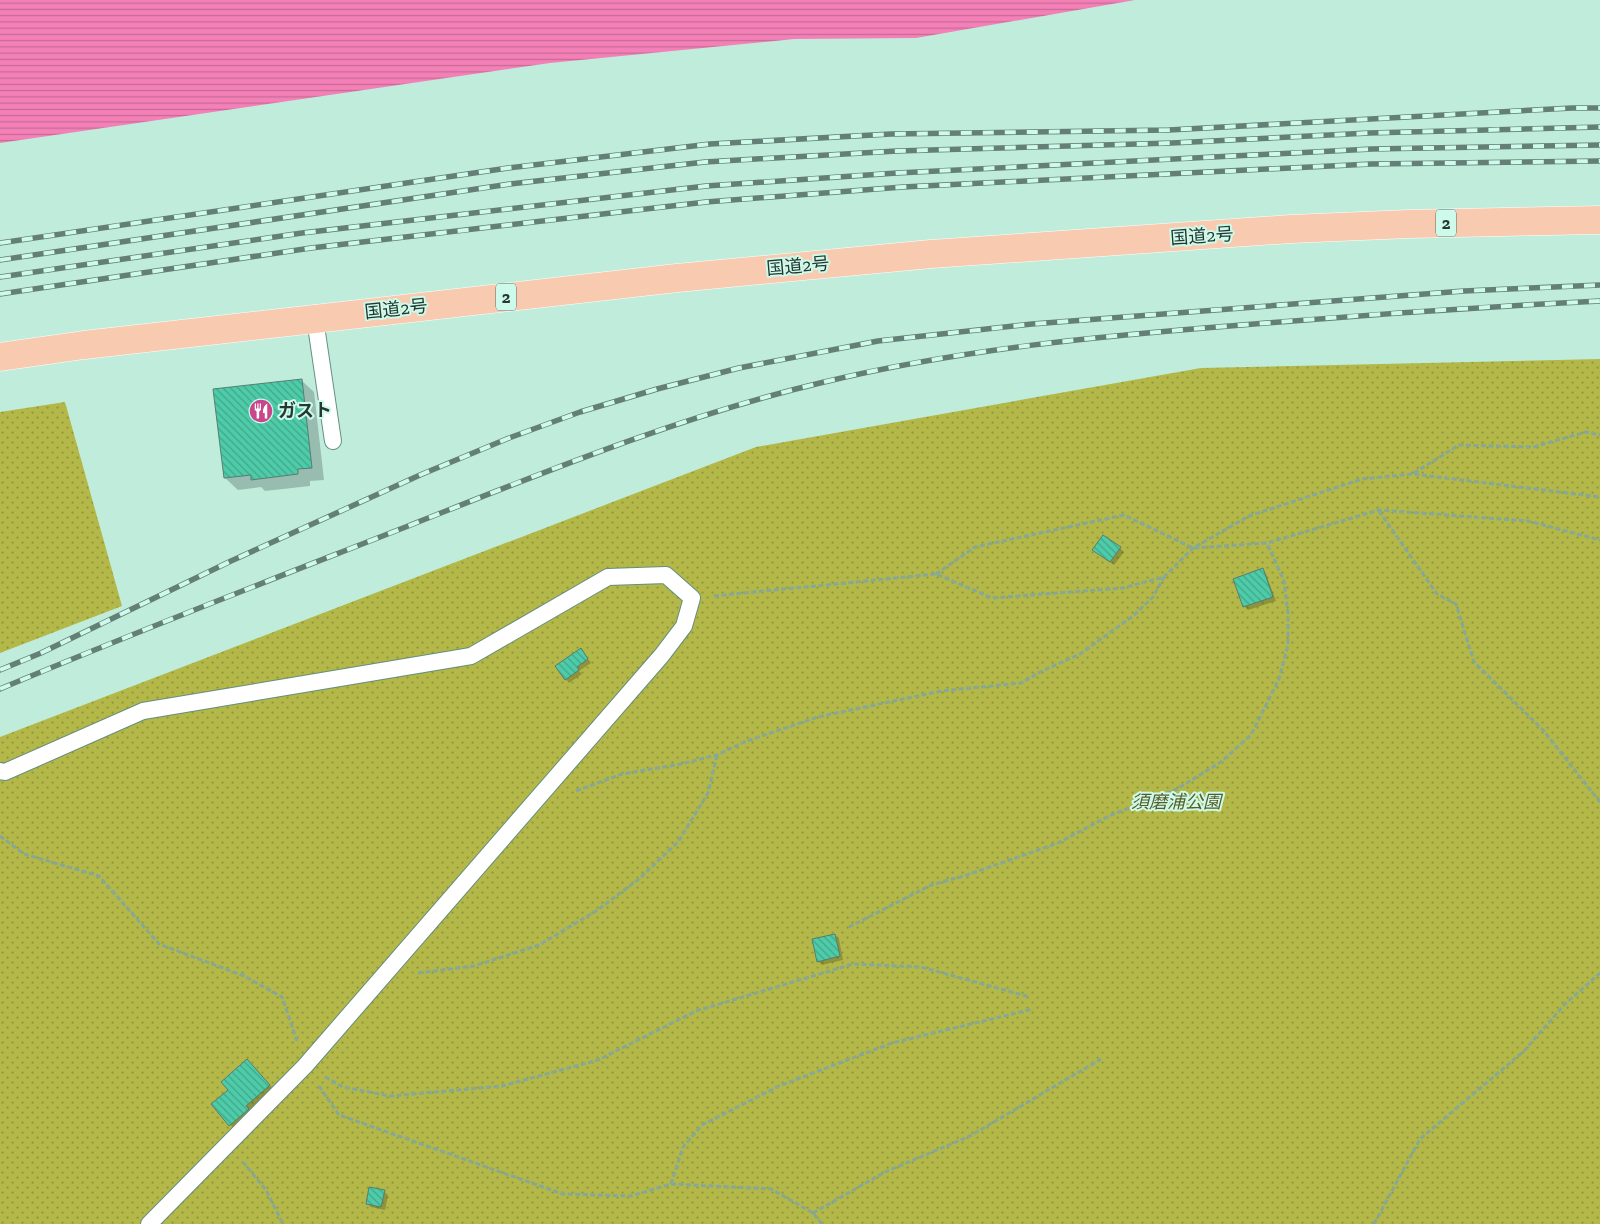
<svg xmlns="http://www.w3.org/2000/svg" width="1600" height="1224" viewBox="0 0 1600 1224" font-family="'Zilla Slab','Noto Sans JP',serif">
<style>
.park{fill:url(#park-dots)}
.water{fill:url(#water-rules)}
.shadow{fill:#0003}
.building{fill:url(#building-back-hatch);stroke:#557e70}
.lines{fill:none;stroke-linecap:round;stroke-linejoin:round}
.lane-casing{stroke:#648e80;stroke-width:18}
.highway-casing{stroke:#fff;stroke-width:29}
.path{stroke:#85a89b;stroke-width:3;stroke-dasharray:5 2.5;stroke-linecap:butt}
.lane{stroke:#fff;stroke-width:16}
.highway{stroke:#f8cab0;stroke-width:28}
.rail-casing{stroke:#648076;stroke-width:5.5}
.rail{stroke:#cdfaea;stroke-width:4;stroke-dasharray:11;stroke-linecap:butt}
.labels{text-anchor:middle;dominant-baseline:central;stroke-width:4;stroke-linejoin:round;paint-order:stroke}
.shield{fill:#cdfaea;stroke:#577268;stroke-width:1}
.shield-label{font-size:16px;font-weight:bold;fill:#253731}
.street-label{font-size:18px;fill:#253731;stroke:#cdfaea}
.poi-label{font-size:18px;font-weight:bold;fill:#253731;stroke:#cdfaea;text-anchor:start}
.park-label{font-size:18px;font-style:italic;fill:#595c28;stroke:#cdfaea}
</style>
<defs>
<pattern id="park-dots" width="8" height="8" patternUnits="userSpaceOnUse" patternTransform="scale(1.25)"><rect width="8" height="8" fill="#b3b848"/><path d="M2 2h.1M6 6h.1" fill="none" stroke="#91963d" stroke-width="1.8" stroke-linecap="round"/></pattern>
<pattern id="water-rules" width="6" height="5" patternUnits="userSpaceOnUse" patternTransform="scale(1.25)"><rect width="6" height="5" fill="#f480b7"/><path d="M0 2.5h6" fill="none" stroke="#c56a95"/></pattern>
<pattern id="building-back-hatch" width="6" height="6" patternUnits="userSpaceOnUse" patternTransform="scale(1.25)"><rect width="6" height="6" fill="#4ecca9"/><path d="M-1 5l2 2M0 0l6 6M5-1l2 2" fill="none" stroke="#41a68a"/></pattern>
</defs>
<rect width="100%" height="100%" fill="#c0ecdc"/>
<!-- park -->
<g class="park">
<path d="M 1600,359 L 1600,1224 L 0,1224 L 0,737 L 756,447 L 1201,368 Z"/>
<path d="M 65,402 L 122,606 L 0,653 L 0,412 Z"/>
</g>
<!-- water -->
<path class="water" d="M 0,0 L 1135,0 L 916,38 L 794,39 L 550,63 L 0,143 Z"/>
<!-- shadow -->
<g class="shadow">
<path d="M 301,380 L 314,392 L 324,480 L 310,481 L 310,486 L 265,491 L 261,487 L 238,490 L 225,478 L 214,390 Z"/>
<path d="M 1120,548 L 1124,552 L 1114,565 L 1094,550 Z"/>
<path d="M 1263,570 L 1266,574 L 1276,601 L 1248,610 L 1244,606 Z"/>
<path d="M 584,653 L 591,663 L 579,671 L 582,674 L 569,683 L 566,679 Z"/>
<path d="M 835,935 L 839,939 L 843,960 L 822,965 L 818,961 Z"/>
<path d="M 255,1068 L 278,1094 L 238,1133 L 212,1105 Z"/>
<path d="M 384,1192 L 388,1195 L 385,1210 L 371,1207 L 367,1203 Z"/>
</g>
<!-- building -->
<g class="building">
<path d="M 302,379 L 312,468 L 298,469 L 298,474 L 251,480 L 251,475 L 224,478 L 213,389 Z"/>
<path d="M 1103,535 L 1121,547 L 1110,562 L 1092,550 Z"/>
<path d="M 1263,568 L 1273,597 L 1243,607 L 1233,579 Z"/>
<path d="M 581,648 L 588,659 L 577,667 L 579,670 L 565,680 L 555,666 Z"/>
<path d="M 835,934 L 840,956 L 817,962 L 812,939 Z"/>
<path d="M 247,1059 L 270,1085 L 246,1106 L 249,1109 L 229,1126 L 211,1104 L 228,1090 L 221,1082 Z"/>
<path d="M 369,1187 L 385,1190 L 381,1207 L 366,1204 Z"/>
</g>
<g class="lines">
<!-- lane casing -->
<g class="lane-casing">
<g id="lane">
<path d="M 315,319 L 333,441"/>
<path d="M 0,771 L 5,772 L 143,711 L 471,656 L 608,577 L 666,575 L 692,598 L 684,626 L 662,655 L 305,1066 L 149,1224"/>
</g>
</g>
<!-- highway casing -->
<g class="highway-casing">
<path id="highway" d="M 0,357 L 84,345 L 677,278 L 931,254 L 1291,229 L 1409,224 L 1600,220"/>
</g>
<!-- path -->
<g class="path">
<path d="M 1414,473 L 1459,445 L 1533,447 L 1586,432 L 1600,435"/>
<path d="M 1379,511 L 1437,594 L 1456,604 L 1474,662 L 1543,730 L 1600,802"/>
<path d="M 936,574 L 975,547 L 1124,515 L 1193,548 L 1267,543 L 1379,510 L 1528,521 L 1600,540"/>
<path d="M 714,596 L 936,574 L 992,598 L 1123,588 L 1164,577 L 1193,548 L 1249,516 L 1362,479 L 1413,474 L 1600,497"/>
<path d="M 576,791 L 622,774 L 681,764 L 717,755 L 744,742 L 818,717 L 941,691 L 1021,683 L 1042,671 L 1080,654 L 1133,616 L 1153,597 L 1164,577"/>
<path d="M 0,836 L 24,854 L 99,876 L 159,944 L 244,976 L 282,997 L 297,1041"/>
<path d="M 849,927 L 931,885 L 967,875 L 1058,843 L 1109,816 L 1177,789 L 1221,762 L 1251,735 L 1279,679 L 1288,645 L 1288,614 L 1284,581 L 1267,543"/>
<path d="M 418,973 L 474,966 L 539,945 L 596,911 L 639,879 L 678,842 L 708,793 L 717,755"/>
<path d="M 325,1077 L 343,1087 L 390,1096 L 502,1086 L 598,1060 L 696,1011 L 853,964 L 921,967 L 1030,997"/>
<path d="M 319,1086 L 339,1115 L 563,1194 L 631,1196 L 671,1184 L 771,1189 L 813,1213 L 822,1224"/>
<path d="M 243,1162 L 266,1190 L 283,1224"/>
<path d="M 671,1184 L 683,1147 L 702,1125 L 779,1086 L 892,1043 L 1033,1009"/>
<path d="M 813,1213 L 885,1172 L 970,1136 L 1101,1059"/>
<path d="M 1374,1224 L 1420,1139 L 1524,1051 L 1565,1004 L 1600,973"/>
</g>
<!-- lane -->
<use href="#lane" class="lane"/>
<!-- highway -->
<use href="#highway" class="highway"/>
<!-- rail casing -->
<g class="rail-casing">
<g id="rail">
<path d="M 0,243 L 508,168 L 710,144 L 891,134 L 1169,130 L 1572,108 L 1600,108"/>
<path d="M 0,260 L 510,184 L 705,162 L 897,151 L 1172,143 L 1369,133 L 1600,127"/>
<path d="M 0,277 L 302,233 L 706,186 L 897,173 L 1372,149 L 1600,145"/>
<path d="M 0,294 L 311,248 L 706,202 L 903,187 L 1371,164 L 1600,161"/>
<path d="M 0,670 L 41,653 L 231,561 L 420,475 L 509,438 L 580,412 L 657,389 L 739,368 L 878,341 L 1032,324 L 1464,291 L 1600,285"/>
<path d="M 0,689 C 133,633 268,581 403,528 C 540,474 677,417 820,383 C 959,349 1101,336 1242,325 C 1361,315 1480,307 1600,301"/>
</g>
</g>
<!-- rail -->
<use href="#rail" class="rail"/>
</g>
<!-- icons -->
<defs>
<g id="restaurant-disc" transform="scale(1.25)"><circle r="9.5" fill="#c9468b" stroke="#cdfaea"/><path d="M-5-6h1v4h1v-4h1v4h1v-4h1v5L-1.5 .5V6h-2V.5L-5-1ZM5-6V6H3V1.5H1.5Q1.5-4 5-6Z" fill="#fff"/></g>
</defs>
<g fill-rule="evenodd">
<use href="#restaurant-disc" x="261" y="411"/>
</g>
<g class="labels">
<!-- shield labels -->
<g class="shield">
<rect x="1436" y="209.5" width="20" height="27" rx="4"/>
<rect x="496" y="283.5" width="20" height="27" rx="4"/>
</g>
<g class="shield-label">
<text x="1446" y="223">2</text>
<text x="506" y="297">2</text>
</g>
<!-- street labels -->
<g class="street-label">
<text transform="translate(1202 236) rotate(-4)">国道2号</text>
<text transform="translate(798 266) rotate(-5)">国道2号</text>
<text transform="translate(396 309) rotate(-6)">国道2号</text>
</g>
<!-- poi labels -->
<g class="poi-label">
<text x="278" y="411">ガスト</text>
</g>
<!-- park labels -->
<g class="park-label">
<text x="1176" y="802">須磨浦公園</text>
</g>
</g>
</svg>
